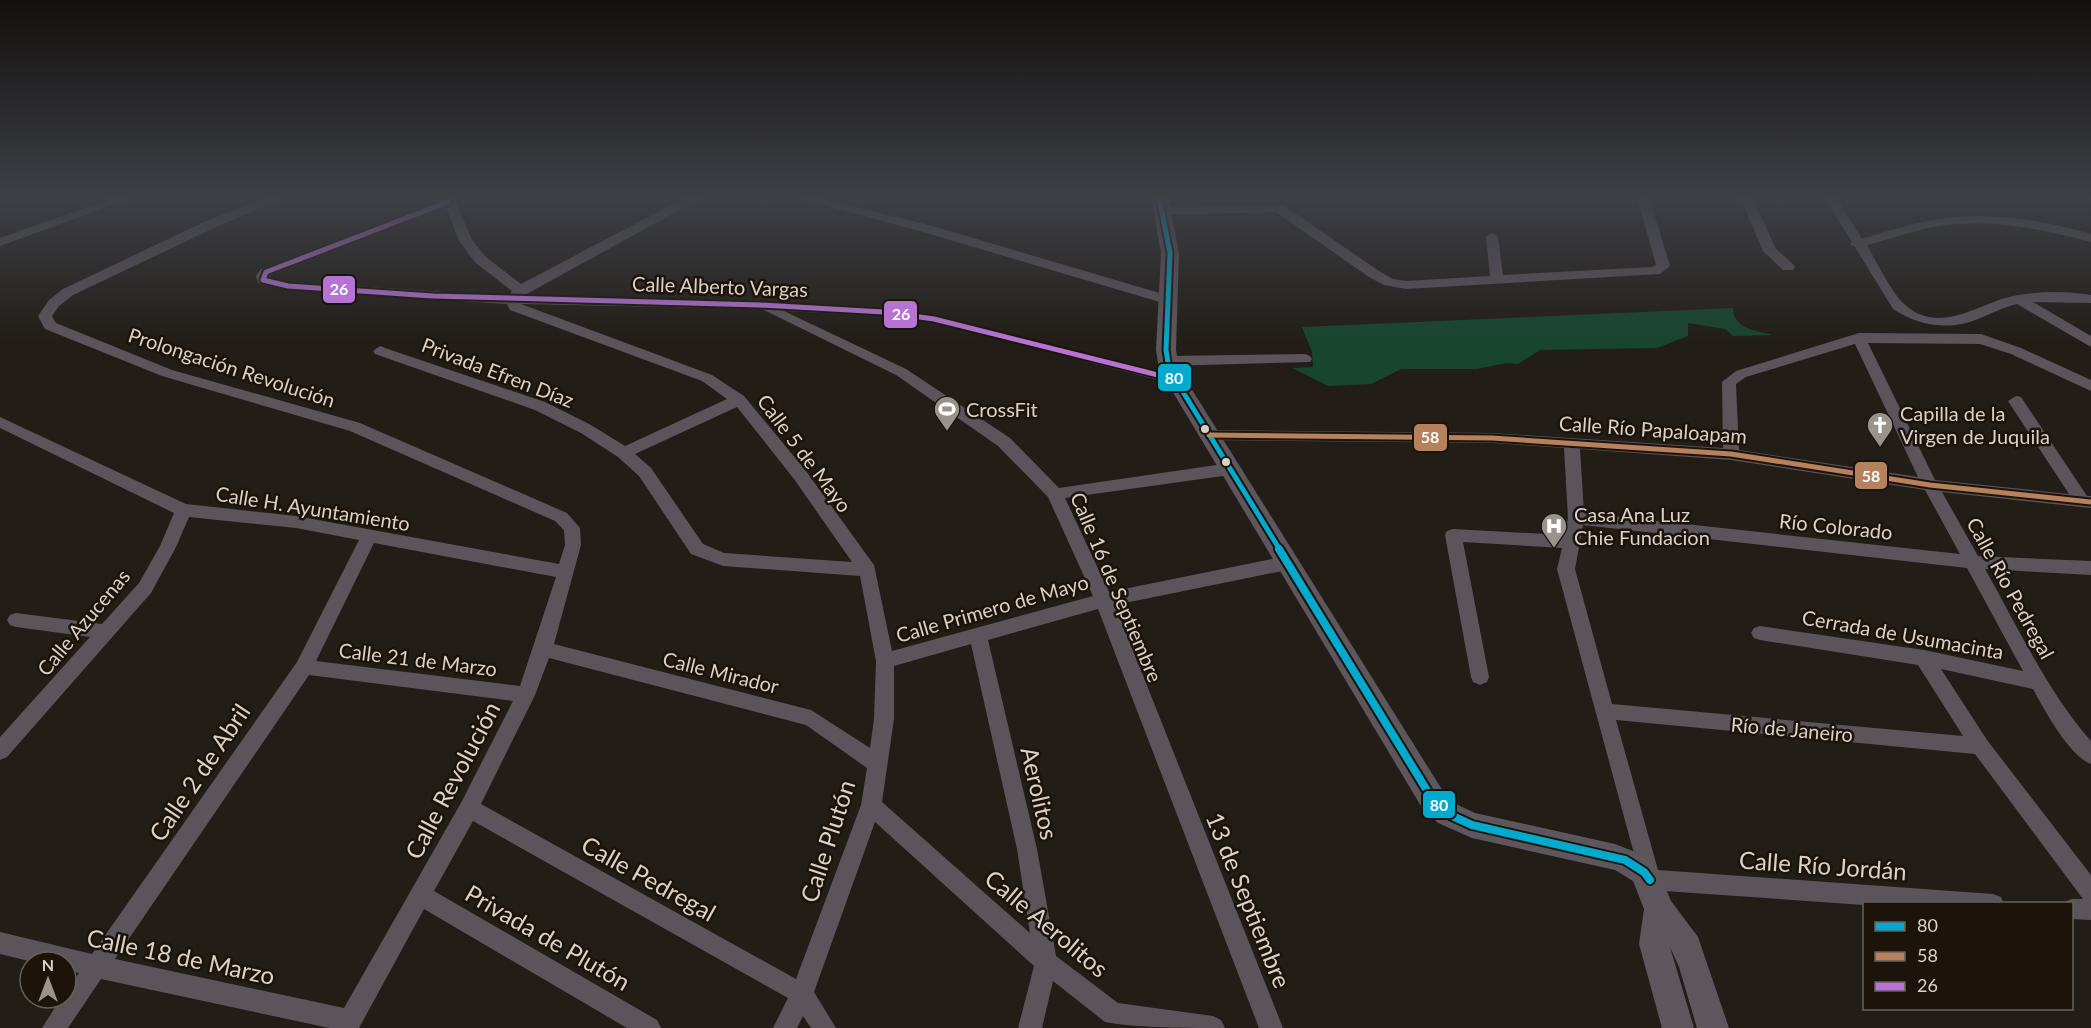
<svg xmlns="http://www.w3.org/2000/svg" width="2091" height="1028" viewBox="0 0 2091 1028" font-family="Lato,sans-serif">
<style>
.green{fill:#184530}
.lines{fill:none;stroke-linecap:round;stroke-linejoin:round}
.minor{fill:#5c545b;fill-rule:evenodd}
.secondary{fill:#5e565d;fill-rule:evenodd}
.bus-1-far1-casing{stroke:#1c140a;stroke-width:9}
.bus-1-casing{stroke:#1c140a;stroke-width:12}
.bus-2-casing{stroke:#1c140a;stroke-width:9}
.bus-3-casing{stroke:#1c140a;stroke-width:9}
.bus-1-far1{stroke:#00a9ce;stroke-width:5}
.bus-1{stroke:#00a9ce;stroke-width:8}
.bus-2{stroke:#b6815c;stroke-width:5}
.bus-3{stroke:#b673d3;stroke-width:5}
.bus-dot{fill:#d8d2cb;stroke:#1c140a;stroke-width:2}
.labels{text-anchor:middle;dominant-baseline:central;stroke-width:5;stroke-linejoin:round;paint-order:stroke}
.street-label{font-size:20px;fill:#d8d2cb;stroke:#1c140a}
.poi-label{font-size:20px;fill:#d8d2cb;stroke:#1c140a;text-anchor:start}
.near-street-label{font-size:24px;fill:#d8d2cb;stroke:#1c140a}
.line-badge{stroke:#1c140a;stroke-width:2}
.badge-label{font-size:16px;text-anchor:middle;font-weight:bold;fill:#fff}
</style>
<rect width="100%" height="100%" fill="#221d17"/>
<!-- green -->
<path class="green" d="M 1733,308 C 1733,329 1757,331 1773,335 L 1733,336 L 1725,329 L 1688,323 L 1688,336 L 1657,348 L 1540,350 L 1518,364 L 1506,363 L 1477,369 L 1401,369 L 1371,384 L 1328,386 L 1292,368 L 1313,367 L 1312,352 L 1302,327 Z"/>
<g class="lines">
<!-- minor -->
<g class="minor">
<path d="M 115,197 L 134,197 L 0,246 L 0,238 Z"/>
<path d="M 268,197 L 286,197 L 214,228 L 73,295 L 59,306 L 52,316 L 56,323 L 172,370 L 360,423 L 567,513 L 580,528 L 581,545 L 554,644 L 811,710 L 870,748 L 874,719 L 876,661 L 860,576 L 723,566 L 691,554 L 639,476 L 618,457 L 581,433 L 535,410 L 375,354 L 373,351 L 380,346 L 385,348 L 545,402 L 591,425 L 625,446 L 727,399 L 702,381 L 510,310 L 507,304 L 288,290 L 258,283 L 256,276 L 261,269 L 443,200 L 442,197 L 454,197 L 472,240 L 486,257 L 521,284 L 686,197 L 703,197 L 523,296 L 760,301 L 884,308 L 934,315 L 1179,376 L 1181,379 L 1179,382 L 1174,384 L 934,323 L 884,316 L 784,311 L 906,369 L 1010,438 L 1059,488 L 1230,463 L 1236,465 L 1238,469 L 1236,473 L 1230,475 L 1065,498 L 1109,592 L 1287,556 L 1293,558 L 1296,563 L 1293,568 L 1287,570 L 1115,605 L 1283,1028 L 1259,1028 L 1098,609 L 988,640 L 1037,849 L 1056,956 L 1118,1003 L 1213,1016 L 1221,1020 L 1225,1028 C 1192,1028 1134,1028 1105,1022 L 1053,981 L 1042,1028 L 1018,1028 L 1034,966 L 875,822 L 814,992 L 836,1028 L 811,1028 L 803,1016 L 797,1028 L 773,1028 L 788,998 L 473,821 L 434,891 L 657,1020 L 661,1028 L 627,1028 L 424,909 L 359,1028 L 329,1028 L 101,979 L 68,1028 L 42,1028 L 61,998 L 66,998 L 66,991 L 79,973 L 66,970 L 66,962 L 33,962 L 0,954 L 0,932 L 92,954 L 297,662 L 359,540 L 296,528 L 189,517 L 176,547 L 151,593 L 7,757 L 0,760 L 0,737 L 90,637 L 16,627 L 10,625 L 7,620 L 10,615 L 16,613 L 102,624 L 139,583 L 160,546 L 174,513 L 0,428 L 0,417 L 186,504 L 296,516 L 559,564 L 565,545 L 564,530 L 555,521 L 350,431 L 162,376 L 45,329 L 38,316 L 49,300 L 63,289 L 204,222 ZM 446,207 L 459,241 L 476,263 L 512,291 L 509,296 L 288,282 L 270,277 L 271,275 ZM 521,304 L 762,309 L 896,375 L 998,446 L 1048,497 L 1093,596 L 892,651 L 874,565 L 806,471 L 744,396 L 712,375 ZM 737,407 L 794,479 L 852,562 L 724,553 L 703,544 L 651,468 L 635,454 ZM 374,543 L 556,577 L 520,686 L 316,661 ZM 971,644 L 1017,849 L 1030,933 L 882,802 L 894,719 L 894,666 ZM 549,658 L 806,725 L 867,768 L 861,805 L 796,979 L 481,804 L 535,695 ZM 309,675 L 513,701 L 462,801 L 344,1008 L 115,959 Z"/>
<path d="M 792,197 L 815,197 L 929,225 L 1173,297 L 1175,300 L 1168,304 L 1163,303 L 920,231 Z"/>
<path d="M 1637,197 L 1649,197 L 1670,266 L 1660,274 L 1406,289 L 1384,285 L 1369,277 L 1276,212 L 1163,215 L 1157,211 L 1163,207 L 1283,205 L 1379,271 L 1393,279 L 1406,281 L 1490,276 L 1486,237 L 1492,233 L 1498,237 L 1503,275 L 1652,267 L 1656,265 Z"/>
<path d="M 1740,197 L 1752,197 L 1776,249 L 1793,264 L 1795,267 L 1793,270 L 1783,270 L 1763,251 Z"/>
<path d="M 1824,197 L 1836,197 L 1862,239 C 1888,231 1913,223 1939,219 C 1990,211 2042,220 2091,234 L 2091,242 C 2041,229 1991,218 1939,226 C 1914,230 1891,239 1867,245 C 1876,261 1892,293 1904,304 C 1939,336 1977,304 2013,296 C 2038,291 2065,291 2091,295 L 2091,303 L 2033,302 L 2091,336 L 2091,347 L 2017,304 C 2003,307 1991,314 1978,319 C 1949,331 1919,326 1893,309 L 1855,247 L 1850,244 L 1852,242 Z"/>
<path d="M 1859,333 L 1981,334 L 2021,348 L 2091,380 L 2091,391 L 2011,354 L 1980,344 L 1868,343 L 1935,480 L 2069,494 L 2008,401 L 2016,396 L 2021,397 L 2087,496 L 2091,496 L 2091,508 L 1942,492 L 1978,556 L 2091,561 L 2091,575 L 1985,569 C 2018,627 2047,691 2091,741 L 2091,764 C 2069,756 2044,709 2033,689 L 1941,669 L 1987,740 L 2091,875 L 2091,920 L 2072,919 L 2072,904 L 2064,904 L 2064,902 L 2072,899 L 2083,899 L 1975,754 L 1616,720 L 1658,870 L 1993,894 L 2001,897 L 2004,904 L 1864,905 L 1650,890 L 1643,887 L 1557,569 L 1562,548 L 1463,542 L 1489,677 L 1487,682 L 1480,685 L 1473,682 L 1471,677 L 1445,535 L 1447,531 L 1453,529 L 1564,535 L 1568,518 L 1564,448 L 1492,443 L 1209,440 L 1204,439 L 1201,435 L 1204,431 L 1209,430 L 1492,433 L 1723,448 L 1722,382 L 1736,371 ZM 1855,344 L 1918,477 L 1739,450 L 1736,384 L 1746,377 ZM 1580,449 L 1731,460 L 1925,490 L 1960,554 L 1584,513 ZM 1583,525 L 1967,568 L 2023,671 L 1924,650 L 1760,626 L 1754,628 L 1751,633 L 1754,638 L 1760,640 L 1918,665 L 1963,736 L 1612,704 L 1575,569 Z"/>
<path d="M 1305,354 L 1310,356 L 1312,359 L 1310,362 L 1167,366 L 1160,361 L 1167,356 Z"/>
</g>
<!-- secondary -->
<path class="secondary" d="M 1151,197 L 1168,197 L 1179,253 L 1176,350 L 1179,369 L 1441,788 L 1458,805 L 1475,813 L 1615,844 L 1648,857 L 1657,868 L 1671,901 L 1698,937 L 1729,1028 L 1697,1028 L 1679,967 L 1670,947 L 1694,1028 L 1662,1028 L 1639,944 L 1644,909 L 1633,881 L 1615,870 L 1472,838 L 1438,823 L 1421,806 L 1159,369 L 1156,350 L 1161,253 Z"/>
<!-- bus-1-far1 casing -->
<g class="bus-1-far1-casing">
<path id="bus-1-far1" d="M 1159,197 L 1170,253 L 1166,350 L 1169,369 L 1280,550"/>
</g>
<!-- bus-1 casing -->
<g class="bus-1-casing">
<path id="bus-1" d="M 1279,549 L 1431,797 L 1448,814 L 1472,825 L 1625,860 L 1644,872 L 1650,880"/>
</g>
<!-- bus-2 casing -->
<g class="bus-2-casing">
<path id="bus-2" d="M 1209,435 L 1492,438 L 1731,454 L 1930,485 L 2091,502"/>
</g>
<!-- bus-3 casing -->
<g class="bus-3-casing">
<path id="bus-3" d="M 448,202 L 266,272 L 263,280 L 288,286 L 433,296 L 760,305 L 884,312 L 934,319 L 1174,379"/>
</g>
<!-- bus-1-far1 -->
<use href="#bus-1-far1" class="bus-1-far1"/>
<!-- bus-1 -->
<use href="#bus-1" class="bus-1"/>
<!-- bus-2 -->
<use href="#bus-2" class="bus-2"/>
<!-- bus-3 -->
<use href="#bus-3" class="bus-3"/>
</g>
<!-- sky -->
<linearGradient id="sky" x2="0" y2="1"><stop stop-color="#13100d"/><stop offset="0.58" stop-color="#3e4047"/><stop offset="1" stop-color="#3e4047" stop-opacity="0"/></linearGradient>
<rect width="2091" height="341" fill="url(#sky)"/>
<!-- icons -->
<defs>
<g id="stadium-pin" transform="scale(1.35)"><path d="M0 17L-7.5 6A9.5 9.5 0 1 1 7.5 6Z" fill="#98938c" stroke="#1c140a"/><path d="M0-5a6.5 5 0 1 0 0 10a6.5 5 0 1 0 0-10ZM-3.5-1.8h7v3.6h-7Z" fill="#fff"/></g>
<g id="church-pin" transform="scale(1.35)"><path d="M0 17L-7.5 6A9.5 9.5 0 1 1 7.5 6Z" fill="#98938c" stroke="#1c140a"/><path d="M-1.2-6h2.4v3.5h3.3v2.4h-3.3V6h-2.4V-.1h-3.3v-2.4h3.3Z" fill="#fff"/></g>
<g id="hospital-pin" transform="scale(1.35)"><path d="M0 17L-7.5 6A9.5 9.5 0 1 1 7.5 6Z" fill="#98938c" stroke="#1c140a"/><path d="M-5-5h3v3.5h4V-5h3V5h-3V1.5h-4V5h-3Z" fill="#fff"/></g>
</defs>
<g fill-rule="evenodd">
<use href="#stadium-pin" x="947" y="409"/>
<use href="#church-pin" x="1880" y="425"/>
<use href="#hospital-pin" x="1554" y="526"/>
</g>
<!-- markers -->
<g class="bus-dot">
<circle cx="1205" cy="429" r="5"/>
<circle cx="1226" cy="462" r="5"/>
</g>
<g class="labels">
<!-- street labels -->
<g class="street-label">
<text transform="translate(720 286) rotate(2)">Calle Alberto Vargas</text>
<text transform="translate(232 367) rotate(18)">Prolongación Revolución</text>
<text transform="translate(498 372) rotate(21)">Privada Efren Díaz</text>
<text transform="translate(1653 429) rotate(4)">Calle Río Papaloapam</text>
<text transform="translate(805 453) rotate(53)">Calle 5 de Mayo</text>
<text transform="translate(313 508) rotate(9)">Calle H. Ayuntamiento</text>
<text transform="translate(1836 526) rotate(6)">Río Colorado</text>
<text transform="translate(1117 587) rotate(67)">Calle 16 de Septiembre</text>
<text transform="translate(2011 588) rotate(61)">Calle Río Pedregal</text>
<text transform="translate(992 608) rotate(-16)">Calle Primero de Mayo</text>
<text transform="translate(83 622) rotate(-50)">Calle Azucenas</text>
<text transform="translate(1903 634) rotate(10)">Cerrada de Usumacinta</text>
<text transform="translate(418 659) rotate(7)">Calle 21 de Marzo</text>
<text transform="translate(721 672) rotate(14)">Calle Mirador</text>
<text transform="translate(1792 729) rotate(5)">Río de Janeiro</text>
</g>
<!-- poi labels -->
<g class="poi-label">
<text x="966" y="409">CrossFit</text>
<text x="1900" y="413">Capilla de la<tspan x="1900" dy="23">Virgen de Juquila</tspan></text>
<text x="1574" y="514">Casa Ana Luz<tspan x="1574" dy="23">Chie Fundacion</tspan></text>
</g>
<!-- near-street labels -->
<g class="near-street-label">
<text transform="translate(199 772) rotate(-56)">Calle 2 de Abril</text>
<text transform="translate(452 780) rotate(-62)">Calle Revolución</text>
<text transform="translate(1040 793) rotate(77)">Aerolitos</text>
<text transform="translate(827 841) rotate(-72)">Calle Plutón</text>
<text transform="translate(1823 865) rotate(4)">Calle Río Jordán</text>
<text transform="translate(649 878) rotate(29)">Calle Pedregal</text>
<text transform="translate(1249 900) rotate(68)">13 de Septiembre</text>
<text transform="translate(1047 923) rotate(40)">Calle Aerolitos</text>
<text transform="translate(548 937) rotate(30)">Privada de Plutón</text>
<text transform="translate(181 956) rotate(12)">Calle 18 de Marzo</text>
</g>
</g>
<g class="line-badge">
<rect x="322" y="275" width="34" height="29" rx="6" fill="#b673d3"/>
<rect x="883" y="300" width="35" height="29" rx="6" fill="#b673d3"/>
<rect x="1157" y="363" width="35" height="29" rx="6" fill="#00a9ce"/>
<rect x="1413" y="423" width="35" height="29" rx="6" fill="#b6815c"/>
<rect x="1854" y="461" width="34" height="29" rx="6" fill="#b6815c"/>
<rect x="1422" y="790" width="34" height="29" rx="6" fill="#00a9ce"/>
</g>
<g class="badge-label">
<text x="339" y="295">26</text>
<text x="901" y="320">26</text>
<text x="1174" y="384">80</text>
<text x="1430" y="443">58</text>
<text x="1871" y="482">58</text>
<text x="1439" y="811">80</text>
</g>
<!-- legend -->
<rect x="1863" y="902" width="210" height="108" fill="#1c140a" stroke="#676057" stroke-width="1.5"/>
<rect x="1875" y="922" width="30" height="9" fill="#00a9ce" stroke="#676057" stroke-width="1.5"/>
<text x="1917" y="932" font-size="18" fill="#d8d2cb">80</text>
<rect x="1875" y="952" width="30" height="9" fill="#b6815c" stroke="#676057" stroke-width="1.5"/>
<text x="1917" y="962" font-size="18" fill="#d8d2cb">58</text>
<rect x="1875" y="982" width="30" height="9" fill="#b673d3" stroke="#676057" stroke-width="1.5"/>
<text x="1917" y="992" font-size="18" fill="#d8d2cb">26</text>
<!-- north arrow -->
<g transform="translate(48 980)"><circle r="28" fill="#1c140a" stroke="#676057" stroke-width="1.5"/>
<path d="M0-4.5L10 22L0 15L-10 22Z" fill="#98938c"/>
<text y="-9" font-size="16" font-weight="bold" text-anchor="middle" fill="#d8d2cb">N</text>
</g>
</svg>
